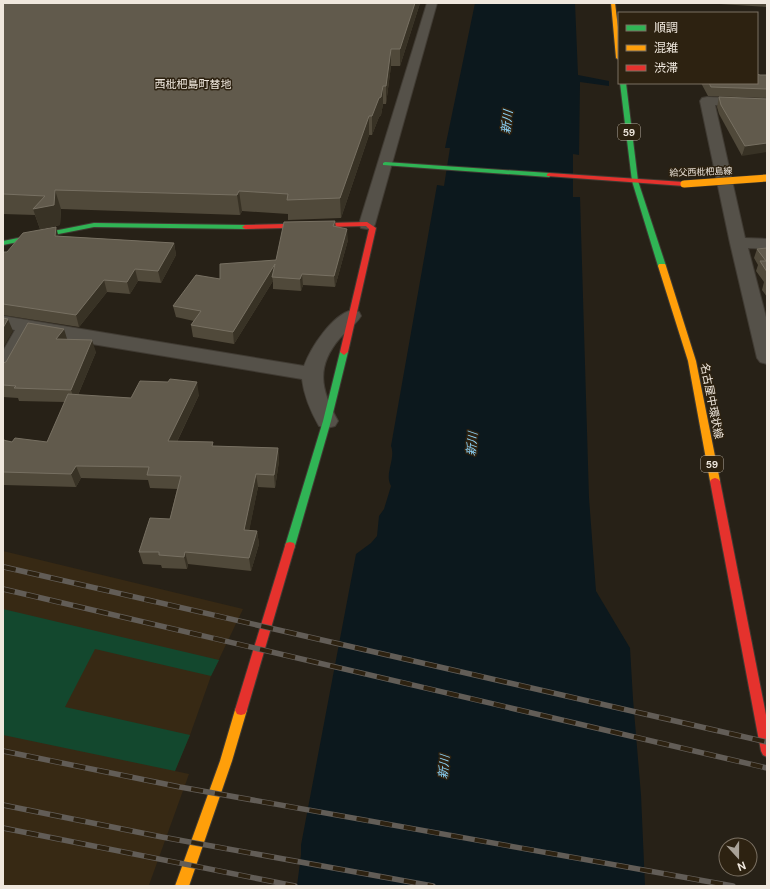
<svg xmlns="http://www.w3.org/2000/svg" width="770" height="889" viewBox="0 0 770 889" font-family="'DM Sans','Noto Sans JP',sans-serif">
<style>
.built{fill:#372914}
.green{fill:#13482e}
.water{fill:#0c181d}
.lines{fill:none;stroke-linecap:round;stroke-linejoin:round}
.street-casing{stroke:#403b33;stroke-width:2}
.fast-casing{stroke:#403b33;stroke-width:2}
.slow-casing{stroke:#403b33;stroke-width:2}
.jam-casing{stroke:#403b33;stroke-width:2}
.street{fill:#555149;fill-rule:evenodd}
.fast{fill:#30b455;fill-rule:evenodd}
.slow{fill:#ff9f0a;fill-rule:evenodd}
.jam{fill:#e5322d;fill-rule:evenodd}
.rail-far1-casing{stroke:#625d57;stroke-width:4.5}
.rail-casing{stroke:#625d57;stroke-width:5.5}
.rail-far1{stroke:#2d2211;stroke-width:3;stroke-dasharray:9;stroke-linecap:butt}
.rail{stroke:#2d2211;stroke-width:4;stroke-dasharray:12;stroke-linecap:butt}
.slow-bridge-casing{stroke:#403b33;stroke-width:8;stroke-linecap:butt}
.slow-bridge{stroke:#ff9f0a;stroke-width:7}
.wall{fill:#50493a}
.shaded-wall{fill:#383225}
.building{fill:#615a4c;stroke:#777062}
.labels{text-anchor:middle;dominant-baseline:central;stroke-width:3;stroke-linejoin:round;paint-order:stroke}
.far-street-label{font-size:9px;fill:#efe7dd;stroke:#2d2211}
.shield{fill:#2d2211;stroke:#b5aca0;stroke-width:1}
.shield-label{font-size:10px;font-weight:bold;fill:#efe7dd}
.far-quarter-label{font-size:11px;fill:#efe7dd;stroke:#2d2211}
.street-label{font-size:11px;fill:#efe7dd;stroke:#2d2211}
.water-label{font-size:12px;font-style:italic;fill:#8dd4fa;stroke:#2d2211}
</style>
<rect width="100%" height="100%" fill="#272117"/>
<!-- built -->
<path class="built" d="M 3,551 L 243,609 L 211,676 L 190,735 L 175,771 L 189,774 L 149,885 L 155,886 L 3,886 Z"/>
<!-- green -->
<path class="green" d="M 3,609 L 219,660 L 211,676 L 95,649 L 65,707 L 190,735 L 175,771 L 3,735 Z"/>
<!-- water -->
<path class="water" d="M 475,3 L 575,3 L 578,75 L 609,81 L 609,86 L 580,82 L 579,155 L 573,154 L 573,197 L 580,197 L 589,498 L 596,591 L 630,648 L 633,699 L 641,795 L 645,886 L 297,886 L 301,855 L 301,845 L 356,554 L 371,543 L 377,536 L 379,516 L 384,509 L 391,486 C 384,474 396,459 391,446 L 437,185 L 444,186 L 450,148 L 445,148 Z"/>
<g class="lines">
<!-- street casing -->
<g class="street-casing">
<g id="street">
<path d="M 427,3 L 437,3 L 375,224 L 373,228 L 367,229 L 361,228 L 359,224 Z"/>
<path d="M 707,97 L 767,99 L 767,107 L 715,105 L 745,238 L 767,239 L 767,249 L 748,248 L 767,321 L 767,364 L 760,362 L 757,358 L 730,243 L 700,101 L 702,98 Z"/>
<path d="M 352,310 L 359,312 L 361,316 C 356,324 347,331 340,338 C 315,367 321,390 338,421 L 335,426 L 327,428 L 319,426 C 311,412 304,396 302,379 L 32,334 L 10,374 L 3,376 L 3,351 L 15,330 L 3,328 L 3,316 L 304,366 C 311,347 332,315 352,310 Z"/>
</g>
</g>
<!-- fast casing -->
<g class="fast-casing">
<g id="fast">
<path d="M 620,83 L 626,83 L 638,181 L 666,266 L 662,268 L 658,266 L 632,181 Z"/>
<path d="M 385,162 L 549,173 L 552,175 L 549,177 L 383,165 L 383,163 Z"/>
<path d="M 94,223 L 245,225 L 248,227 L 245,229 L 94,227 L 3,245 L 3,241 Z"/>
<path d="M 344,349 L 348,352 L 331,421 L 295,546 L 294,549 L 290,550 L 286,549 L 285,546 L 323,421 L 340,352 Z"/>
</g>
</g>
<!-- slow casing -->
<g class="slow-casing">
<g id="slow">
<path d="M 611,3 L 615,3 L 619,36 L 619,60 L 616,58 Z"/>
<path d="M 659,264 L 665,264 L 666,266 L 696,361 L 720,481 L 718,483 L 712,483 L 710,481 L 688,361 L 658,266 Z"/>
<path d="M 241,705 L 245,706 L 247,710 L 232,761 L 189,886 L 175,886 L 220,761 L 235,710 L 237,706 Z"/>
</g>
</g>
<!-- jam casing -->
<g class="jam-casing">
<g id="jam">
<path d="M 549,173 L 684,182 L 687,184 L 684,186 L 547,176 L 547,174 Z"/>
<path d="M 367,222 L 376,228 L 348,352 L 344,355 L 340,352 L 369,229 L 366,226 L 245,229 L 242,227 L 245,225 Z"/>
<path d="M 715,478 L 718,479 L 720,481 L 767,720 L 767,757 L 763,755 L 761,751 L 710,481 L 712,479 Z"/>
<path d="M 290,542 L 294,543 L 295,546 L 247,710 L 245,714 L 241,715 L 237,714 L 235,710 L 285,546 L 286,543 Z"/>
</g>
</g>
<!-- street -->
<use href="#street" class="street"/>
<!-- fast -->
<use href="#fast" class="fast"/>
<!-- slow -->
<use href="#slow" class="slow"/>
<!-- jam -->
<use href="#jam" class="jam"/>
<!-- rail-far1 casing -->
<g class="rail-far1-casing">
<path id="rail-far1" d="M 3,567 L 8,568"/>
</g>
<!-- rail casing -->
<g class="rail-casing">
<g id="rail">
<path d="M 4,567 L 767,742"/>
<path d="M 3,589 L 767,768"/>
<path d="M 3,751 L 180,787 L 733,886"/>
<path d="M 3,805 L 162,837 L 433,886"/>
<path d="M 3,828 L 295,886"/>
</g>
</g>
<!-- rail-far1 -->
<use href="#rail-far1" class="rail-far1"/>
<!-- rail -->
<use href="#rail" class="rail"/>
<!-- slow-bridge casing -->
<g class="slow-bridge-casing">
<path id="slow-bridge" d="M 684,184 L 767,178"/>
</g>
<!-- slow-bridge -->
<use href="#slow-bridge" class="slow-bridge"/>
</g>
<!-- wall -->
<g class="wall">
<path d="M 3,3 L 420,3 L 400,66 L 391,66 L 386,104 L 383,104 L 381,115 L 379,117 L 372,135 L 369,135 L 341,218 L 288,220 L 288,214 L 242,211 L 240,215 L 61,209 L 60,225 L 40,229 L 35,215 L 3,214 Z"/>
<path d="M 703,3 L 767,3 L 767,7 Z"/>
<path d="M 760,75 L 767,75 L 767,98 L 708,96 L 701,83 L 757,83 Z"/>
<path d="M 719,97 L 767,99 L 742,156 L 719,114 L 717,107 Z"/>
<path d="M 335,221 L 336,227 L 348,240 L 335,287 L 303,285 L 301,291 L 273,289 L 273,281 L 234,344 L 193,337 L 191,325 L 194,321 L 176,317 L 173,306 L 220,279 L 276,260 Z"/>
<path d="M 59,236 L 174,243 L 176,255 L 161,283 L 138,281 L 130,294 L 107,292 L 79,327 L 3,315 L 3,252 L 7,252 Z"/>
<path d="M 767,248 L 767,297 L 762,290 L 764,282 L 756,271 L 758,265 L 754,258 L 757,249 Z"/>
<path d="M 67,340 L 96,352 L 78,395 L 131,398 L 199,395 L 177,442 L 214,446 L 278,448 L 279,461 L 275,488 L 258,487 L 249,530 L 257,531 L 259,544 L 251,571 L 188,564 L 187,569 L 162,568 L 161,565 L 143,564 L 139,552 L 170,519 L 177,489 L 150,488 L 148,480 L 81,478 L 76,487 L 4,485 L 3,518 L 3,436 L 5,441 L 12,442 L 47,442 L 65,402 L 19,401 L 18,398 L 3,397 L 3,363 Z"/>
</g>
<!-- shaded-wall -->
<g class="shaded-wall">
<path d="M 415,3 L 420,3 L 400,66 L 400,49 Z"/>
<path d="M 391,49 L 391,66 L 386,104 L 386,86 Z"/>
<path d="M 383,86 L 383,104 L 381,115 L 379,117 L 372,135 L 372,116 Z"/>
<path d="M 369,116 L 369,135 L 341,218 L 340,198 Z"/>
<path d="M 767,143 L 767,152 L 742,156 L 745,146 Z"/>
<path d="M 55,190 L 61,209 L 60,225 L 40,229 L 33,209 Z"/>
<path d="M 239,191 L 242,211 L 240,215 L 237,195 Z"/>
<path d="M 56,227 L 59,238 L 55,236 Z"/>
<path d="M 347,229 L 348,240 L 335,287 L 334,276 Z"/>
<path d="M 174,243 L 176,255 L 161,283 L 158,271 Z"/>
<path d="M 275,264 L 272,277 L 273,281 L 234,344 L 233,332 Z"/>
<path d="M 135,269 L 138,281 L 130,294 L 127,282 Z"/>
<path d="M 302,274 L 303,285 L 301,291 L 300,279 Z"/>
<path d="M 104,280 L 107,292 L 79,327 L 76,315 Z"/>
<path d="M 8,319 L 13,331 L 3,348 L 3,328 Z"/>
<path d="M 64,329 L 68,342 L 56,339 Z"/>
<path d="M 92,340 L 96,352 L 75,402 L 71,390 Z"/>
<path d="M 197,382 L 199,395 L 171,454 L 168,441 Z"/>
<path d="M 278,448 L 279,461 L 275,488 L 274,475 Z"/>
<path d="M 76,466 L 81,478 L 76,487 L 71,474 Z"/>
<path d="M 256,474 L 258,487 L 247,542 L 244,530 Z"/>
<path d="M 3,482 L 4,485 L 3,518 Z"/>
<path d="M 257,531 L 259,544 L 251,571 L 249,558 Z"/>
<path d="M 185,552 L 188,564 L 187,569 L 184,557 Z"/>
</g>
<!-- building -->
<g class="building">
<path d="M 3,3 L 415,3 L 400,49 L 391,49 L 386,86 L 383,86 L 381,97 L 379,98 L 372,116 L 369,116 L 340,198 L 287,200 L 288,194 L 239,191 L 237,195 L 55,190 L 54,205 L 33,209 L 45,196 L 3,194 Z"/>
<path d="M 757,74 L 760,75 L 767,75 L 767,89 L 711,87 L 709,83 L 757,83 Z"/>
<path d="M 719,97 L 767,99 L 767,143 L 745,146 L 721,105 Z"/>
<path d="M 335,221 L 333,226 L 347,229 L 334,276 L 302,274 L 300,279 L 272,277 L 275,264 L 233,332 L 191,325 L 201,311 L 173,306 L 196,275 L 220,279 L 220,264 L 276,260 L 284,222 Z"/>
<path d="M 56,227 L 55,236 L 174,243 L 158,271 L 135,269 L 127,282 L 104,280 L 76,315 L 3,304 L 3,252 L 7,252 L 23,233 Z"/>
<path d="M 767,248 L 767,272 L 760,261 L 766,261 L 757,249 Z"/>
<path d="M 3,318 L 8,319 L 3,328 Z"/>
<path d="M 28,323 L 64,329 L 56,339 L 92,340 L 71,390 L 14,388 L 16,386 L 3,385 L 3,363 L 6,362 Z"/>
<path d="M 170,379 L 197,382 L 168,441 L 213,442 L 212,446 L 278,448 L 274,475 L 256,474 L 244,530 L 257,531 L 249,558 L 185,552 L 184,557 L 159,555 L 159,552 L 139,552 L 150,518 L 170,519 L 181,476 L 147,475 L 149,467 L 76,466 L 71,474 L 3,472 L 3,440 L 12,442 L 15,438 L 47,442 L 68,394 L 131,398 L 140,381 L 168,382 Z"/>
</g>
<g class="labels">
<!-- far-street labels -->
<g class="far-street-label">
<text transform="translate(701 172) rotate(-2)">給父西枇杷島線</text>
</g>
<!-- shield labels -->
<g class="shield">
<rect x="618" y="124" width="22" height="16" rx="3"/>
<rect x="701" y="456" width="22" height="16" rx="3"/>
</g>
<g class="shield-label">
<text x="629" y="132">59</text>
<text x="712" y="464">59</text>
</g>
<!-- far-quarter labels -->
<g class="far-quarter-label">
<text x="193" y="84">西枇杷島町替地</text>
</g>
<!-- street labels -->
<g class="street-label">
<text transform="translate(712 401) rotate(79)">名古屋中環状線</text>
</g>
<!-- water labels -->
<g class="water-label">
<text transform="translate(507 122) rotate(-84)">新川</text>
<text transform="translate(472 444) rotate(-85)">新川</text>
<text transform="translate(444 767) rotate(-85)">新川</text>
</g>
</g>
<!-- border -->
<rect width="770" height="889" fill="none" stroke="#efe7dd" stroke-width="8"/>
<!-- legend -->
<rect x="618" y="12" width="140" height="72" fill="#2d2211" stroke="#7b7163"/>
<rect x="626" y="25" width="20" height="6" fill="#30b455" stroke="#7b7163"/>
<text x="654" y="32" font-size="12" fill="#efe7dd">順調</text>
<rect x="626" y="45" width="20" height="6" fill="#ff9f0a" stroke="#7b7163"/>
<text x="654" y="52" font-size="12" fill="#efe7dd">混雑</text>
<rect x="626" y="65" width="20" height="6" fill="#e5322d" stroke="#7b7163"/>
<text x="654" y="72" font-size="12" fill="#efe7dd">渋滞</text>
<!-- north arrow -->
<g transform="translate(738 857) rotate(159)"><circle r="19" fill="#2d2211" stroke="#7b7163"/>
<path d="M0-3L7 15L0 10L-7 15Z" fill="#a9a298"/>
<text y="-6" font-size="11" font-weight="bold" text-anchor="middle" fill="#efe7dd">N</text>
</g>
</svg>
